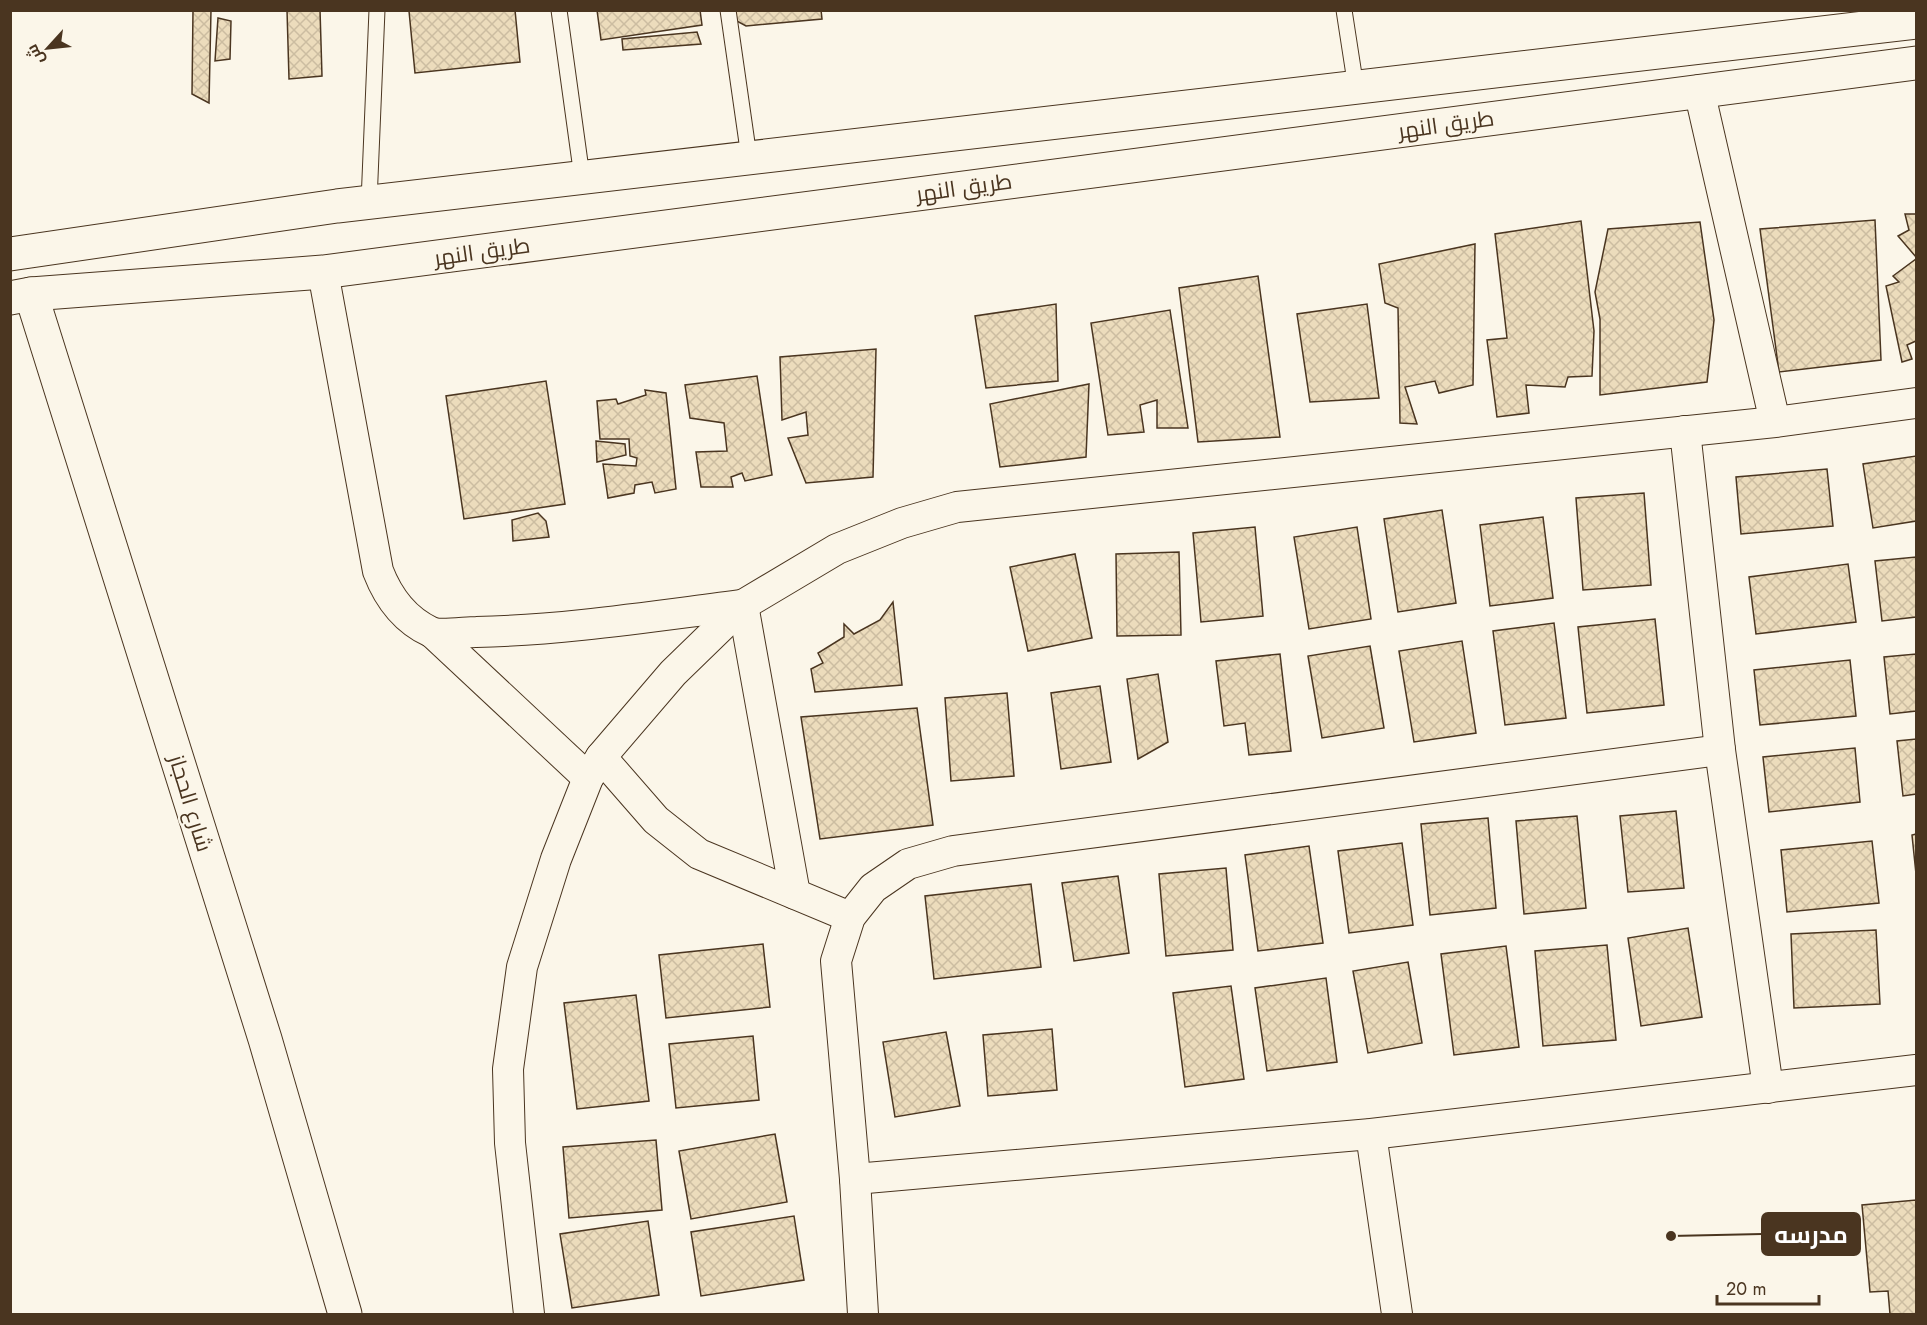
<svg xmlns="http://www.w3.org/2000/svg" width="1927" height="1325" viewBox="0 0 1927 1325" font-family="Jost,Cairo,sans-serif">
<style>
.building{fill:url(#building-cross-hatch);stroke:#4a3520;stroke-width:1.5}
.lines{fill:none;stroke-linecap:round;stroke-linejoin:round}
.service-casing{stroke:#4a3520;stroke-width:17}
.minor-casing{stroke:#4a3520;stroke-width:32}
.secondary-casing{stroke:#4a3520;stroke-width:35}
.primary-casing{stroke:#4a3520;stroke-width:35}
.service{stroke:#fbf6e9;stroke-width:15}
.minor{stroke:#fbf6e9;stroke-width:30}
.secondary{stroke:#fbf6e9;stroke-width:33}
.primary{stroke:#fbf6e9;stroke-width:33}
.labels{text-anchor:middle;dominant-baseline:central;stroke-width:4.5;stroke-linejoin:round;paint-order:stroke}
.street-label{font-size:22px;fill:#4a3520;stroke:#fbf6e9}
.leader{fill:none;stroke:#4a3520;stroke-width:2}
.callout-dot{fill:#4a3520;stroke:#fbf6e9;stroke-width:2}
.callout{fill:#4a3520;stroke:#4a3520;stroke-width:2}
.callout-label{font-size:24px;text-anchor:middle;font-weight:bold;fill:#fff}
</style>
<defs>
<pattern id="building-cross-hatch" width="8" height="8" patternUnits="userSpaceOnUse" patternTransform="scale(1.5)"><rect width="8" height="8" fill="#ecdcbc"/><path d="M0 0l8 8M0 8l8-8" fill="none" stroke="#ccbda1"/></pattern>
</defs>
<rect width="100%" height="100%" fill="#fbf6e9"/>
<!-- building -->
<g class="building">
<path d="M 193,10 L 211,10 L 209,103 L 192,94 Z"/>
<path d="M 287,10 L 320,10 L 322,76 L 289,79 Z"/>
<path d="M 515,10 L 520,62 L 415,73 L 409,11 Z"/>
<path d="M 597,10 L 700,10 L 702,25 L 601,40 Z"/>
<path d="M 734,10 L 821,10 L 822,19 L 746,26 L 735,20 Z"/>
<path d="M 218,18 L 231,21 L 230,59 L 215,61 Z"/>
<path d="M 697,32 L 701,44 L 623,50 L 622,39 Z"/>
<path d="M 1905,214 L 1916,214 L 1916,257 L 1898,236 L 1909,230 Z"/>
<path d="M 1875,220 L 1881,360 L 1779,372 L 1760,229 Z"/>
<path d="M 1581,221 L 1594,331 L 1592,376 L 1568,377 L 1565,387 L 1526,385 L 1529,413 L 1497,417 L 1487,340 L 1507,338 L 1495,234 Z"/>
<path d="M 1700,222 L 1714,320 L 1707,382 L 1600,395 L 1600,319 L 1595,292 L 1608,229 Z"/>
<path d="M 1475,244 L 1473,385 L 1439,393 L 1435,381 L 1405,387 L 1417,424 L 1400,423 L 1398,308 L 1385,303 L 1379,264 Z"/>
<path d="M 1916,259 L 1916,341 L 1907,345 L 1912,359 L 1902,362 L 1886,286 L 1899,282 L 1893,276 Z"/>
<path d="M 1258,276 L 1280,437 L 1198,442 L 1179,288 Z"/>
<path d="M 1056,304 L 1058,381 L 986,388 L 975,316 Z"/>
<path d="M 1367,304 L 1379,398 L 1310,402 L 1297,314 Z"/>
<path d="M 1170,310 L 1188,428 L 1157,428 L 1157,400 L 1140,405 L 1144,432 L 1108,435 L 1091,323 Z"/>
<path d="M 876,349 L 873,477 L 806,483 L 788,438 L 808,435 L 806,412 L 782,420 L 780,357 Z"/>
<path d="M 757,376 L 772,475 L 745,481 L 742,473 L 731,477 L 733,487 L 701,487 L 696,452 L 727,451 L 724,423 L 690,418 L 685,385 Z"/>
<path d="M 546,381 L 565,504 L 464,519 L 446,396 Z"/>
<path d="M 1089,384 L 1086,457 L 1000,467 L 990,404 Z"/>
<path d="M 645,390 L 666,393 L 676,489 L 655,493 L 652,482 L 635,485 L 634,493 L 608,498 L 603,464 L 636,466 L 637,458 L 630,456 L 629,439 L 600,439 L 597,401 L 616,399 L 618,404 L 646,395 Z"/>
<path d="M 596,441 L 625,444 L 626,455 L 597,462 Z"/>
<path d="M 1916,456 L 1916,521 L 1873,528 L 1863,464 Z"/>
<path d="M 1827,469 L 1833,526 L 1741,534 L 1736,477 Z"/>
<path d="M 1644,493 L 1651,585 L 1583,590 L 1576,498 Z"/>
<path d="M 1442,510 L 1456,603 L 1398,612 L 1384,519 Z"/>
<path d="M 538,513 L 546,521 L 549,537 L 513,541 L 512,520 Z"/>
<path d="M 1543,517 L 1553,598 L 1490,606 L 1480,525 Z"/>
<path d="M 1255,527 L 1263,616 L 1201,622 L 1193,533 Z"/>
<path d="M 1357,527 L 1371,619 L 1309,629 L 1294,537 Z"/>
<path d="M 1179,552 L 1181,635 L 1117,636 L 1116,554 Z"/>
<path d="M 1075,554 L 1092,638 L 1028,651 L 1010,567 Z"/>
<path d="M 1916,557 L 1916,617 L 1882,621 L 1875,561 Z"/>
<path d="M 1848,564 L 1856,622 L 1756,634 L 1749,577 Z"/>
<path d="M 893,602 L 902,685 L 815,692 L 811,669 L 823,663 L 818,653 L 844,637 L 844,624 L 854,634 L 880,620 Z"/>
<path d="M 1655,619 L 1664,705 L 1587,713 L 1578,627 Z"/>
<path d="M 1554,623 L 1566,718 L 1505,725 L 1493,631 Z"/>
<path d="M 1462,641 L 1476,733 L 1414,742 L 1399,651 Z"/>
<path d="M 1370,646 L 1384,728 L 1322,738 L 1308,656 Z"/>
<path d="M 1280,654 L 1291,751 L 1249,755 L 1245,723 L 1224,726 L 1216,661 Z"/>
<path d="M 1916,654 L 1916,711 L 1890,714 L 1884,657 Z"/>
<path d="M 1850,660 L 1856,716 L 1760,725 L 1754,670 Z"/>
<path d="M 1158,674 L 1168,742 L 1138,759 L 1127,679 Z"/>
<path d="M 1100,686 L 1111,762 L 1061,769 L 1051,693 Z"/>
<path d="M 1007,693 L 1014,776 L 951,781 L 945,698 Z"/>
<path d="M 917,708 L 933,825 L 820,839 L 801,717 Z"/>
<path d="M 1916,739 L 1916,794 L 1903,796 L 1897,741 Z"/>
<path d="M 1855,748 L 1860,802 L 1769,812 L 1763,757 Z"/>
<path d="M 1676,811 L 1684,888 L 1628,892 L 1620,816 Z"/>
<path d="M 1577,816 L 1586,908 L 1524,914 L 1516,821 Z"/>
<path d="M 1488,818 L 1496,908 L 1430,915 L 1421,824 Z"/>
<path d="M 1916,834 L 1916,874 L 1912,835 Z"/>
<path d="M 1872,841 L 1879,903 L 1787,912 L 1781,850 Z"/>
<path d="M 1402,843 L 1413,925 L 1349,933 L 1338,851 Z"/>
<path d="M 1309,846 L 1323,943 L 1258,951 L 1245,855 Z"/>
<path d="M 1226,868 L 1233,950 L 1166,956 L 1159,874 Z"/>
<path d="M 1118,876 L 1129,953 L 1074,961 L 1062,883 Z"/>
<path d="M 1031,884 L 1041,967 L 934,979 L 925,896 Z"/>
<path d="M 1688,928 L 1702,1017 L 1641,1026 L 1628,938 Z"/>
<path d="M 1876,930 L 1880,1004 L 1794,1008 L 1791,934 Z"/>
<path d="M 763,944 L 770,1007 L 666,1018 L 659,955 Z"/>
<path d="M 1607,945 L 1616,1040 L 1543,1046 L 1535,951 Z"/>
<path d="M 1506,946 L 1519,1047 L 1454,1055 L 1441,954 Z"/>
<path d="M 1408,962 L 1422,1043 L 1368,1053 L 1353,971 Z"/>
<path d="M 1326,978 L 1337,1062 L 1267,1071 L 1255,988 Z"/>
<path d="M 1231,986 L 1244,1079 L 1185,1087 L 1173,993 Z"/>
<path d="M 636,995 L 649,1101 L 577,1109 L 564,1003 Z"/>
<path d="M 1052,1029 L 1057,1090 L 988,1096 L 983,1035 Z"/>
<path d="M 946,1032 L 960,1106 L 895,1117 L 883,1042 Z"/>
<path d="M 753,1036 L 759,1100 L 676,1108 L 669,1044 Z"/>
<path d="M 775,1134 L 787,1202 L 691,1219 L 679,1151 Z"/>
<path d="M 656,1140 L 662,1210 L 569,1218 L 563,1147 Z"/>
<path d="M 1916,1200 L 1916,1314 L 1890,1314 L 1888,1291 L 1870,1292 L 1862,1205 Z"/>
<path d="M 794,1216 L 804,1280 L 701,1296 L 691,1232 Z"/>
<path d="M 648,1221 L 659,1295 L 572,1308 L 560,1234 Z"/>
</g>
<g class="lines">
<!-- service casing -->
<g class="service-casing">
<g id="service">
<path d="M 559,10 L 582,177"/>
<path d="M 728,10 L 749,157"/>
<path d="M 1344,10 L 1356,88"/>
<path d="M 369,202 L 377,10"/>
</g>
</g>
<!-- minor casing -->
<g class="minor-casing">
<g id="minor">
<path d="M 1699,90 L 1775,422"/>
<path d="M 323,272 L 378,571 C 388,597 405,620 431,632 C 440,636 465,632 476,632 C 565,630 654,616 743,605 L 795,894"/>
<path d="M 1685,431 L 1720,750 L 1768,1088"/>
<path d="M 433,633 L 588,778"/>
<path d="M 601,757 L 656,820 L 699,854 L 850,917"/>
<path d="M 1371,1134 L 1397,1314"/>
<path d="M 855,1179 L 1371,1134 L 1916,1070"/>
<path d="M 529,1314 L 510,1143 L 508,1069 L 522,967 L 556,859 L 588,778 L 601,757 L 673,673 L 743,605 L 837,549 L 902,523 L 957,507 L 1775,422 L 1916,403"/>
<path d="M 863,1314 L 855,1179 L 836,961 L 850,917 L 873,888 L 908,864 L 953,851 L 1720,750"/>
</g>
</g>
<!-- secondary casing -->
<g class="secondary-casing">
<path id="secondary" d="M 31,294 L 265,1039 L 345,1314"/>
</g>
<!-- primary casing -->
<g class="primary-casing">
<g id="primary">
<path d="M 10,254 L 337,206 L 1916,22"/>
<path d="M 10,298 L 31,294 L 323,272 L 1916,63"/>
</g>
</g>
<!-- service -->
<use href="#service" class="service"/>
<!-- minor -->
<use href="#minor" class="minor"/>
<!-- secondary -->
<use href="#secondary" class="secondary"/>
<!-- primary -->
<use href="#primary" class="primary"/>
</g>
<g class="labels">
<!-- street labels -->
<g class="street-label">
<text transform="translate(1446 124) rotate(-8)">طريق النهر</text>
<text transform="translate(964 187) rotate(-8)">طريق النهر</text>
<text transform="translate(482 251) rotate(-8)">طريق النهر</text>
<text transform="translate(191 803) rotate(73)">شارع الحجاز</text>
</g>
</g>
<!-- callouts -->
<path class="leader" d="M1671 1236L1762 1234"/>
<circle class="callout-dot" cx="1671" cy="1236" r="6"/>
<rect class="callout" x="1762" y="1213" width="98" height="42" rx="6"/>
<g class="callout-label">
<text x="1811" y="1243">مدرسه</text>
</g>
<!-- border -->
<rect width="1927" height="1325" fill="none" stroke="#4a3520" stroke-width="24"/>
<!-- north arrow -->
<g transform="translate(48 48) rotate(243)" stroke="#fbf6e9" stroke-width="4.5" paint-order="stroke">
<path d="M0-4.5L10 22L0 15L-10 22Z" fill="#4a3520"/>
<text y="-9" font-size="16" font-weight="bold" text-anchor="middle" fill="#4a3520">ش</text>
</g>
<!-- scale -->
<path d="M1717 1295v9h102v-9" fill="none" stroke="#4a3520" stroke-width="3"/>
<text x="1726" y="1295" font-size="18" fill="#4a3520" stroke="#fbf6e9" stroke-width="4.5" paint-order="stroke">20 m</text>
</svg>
